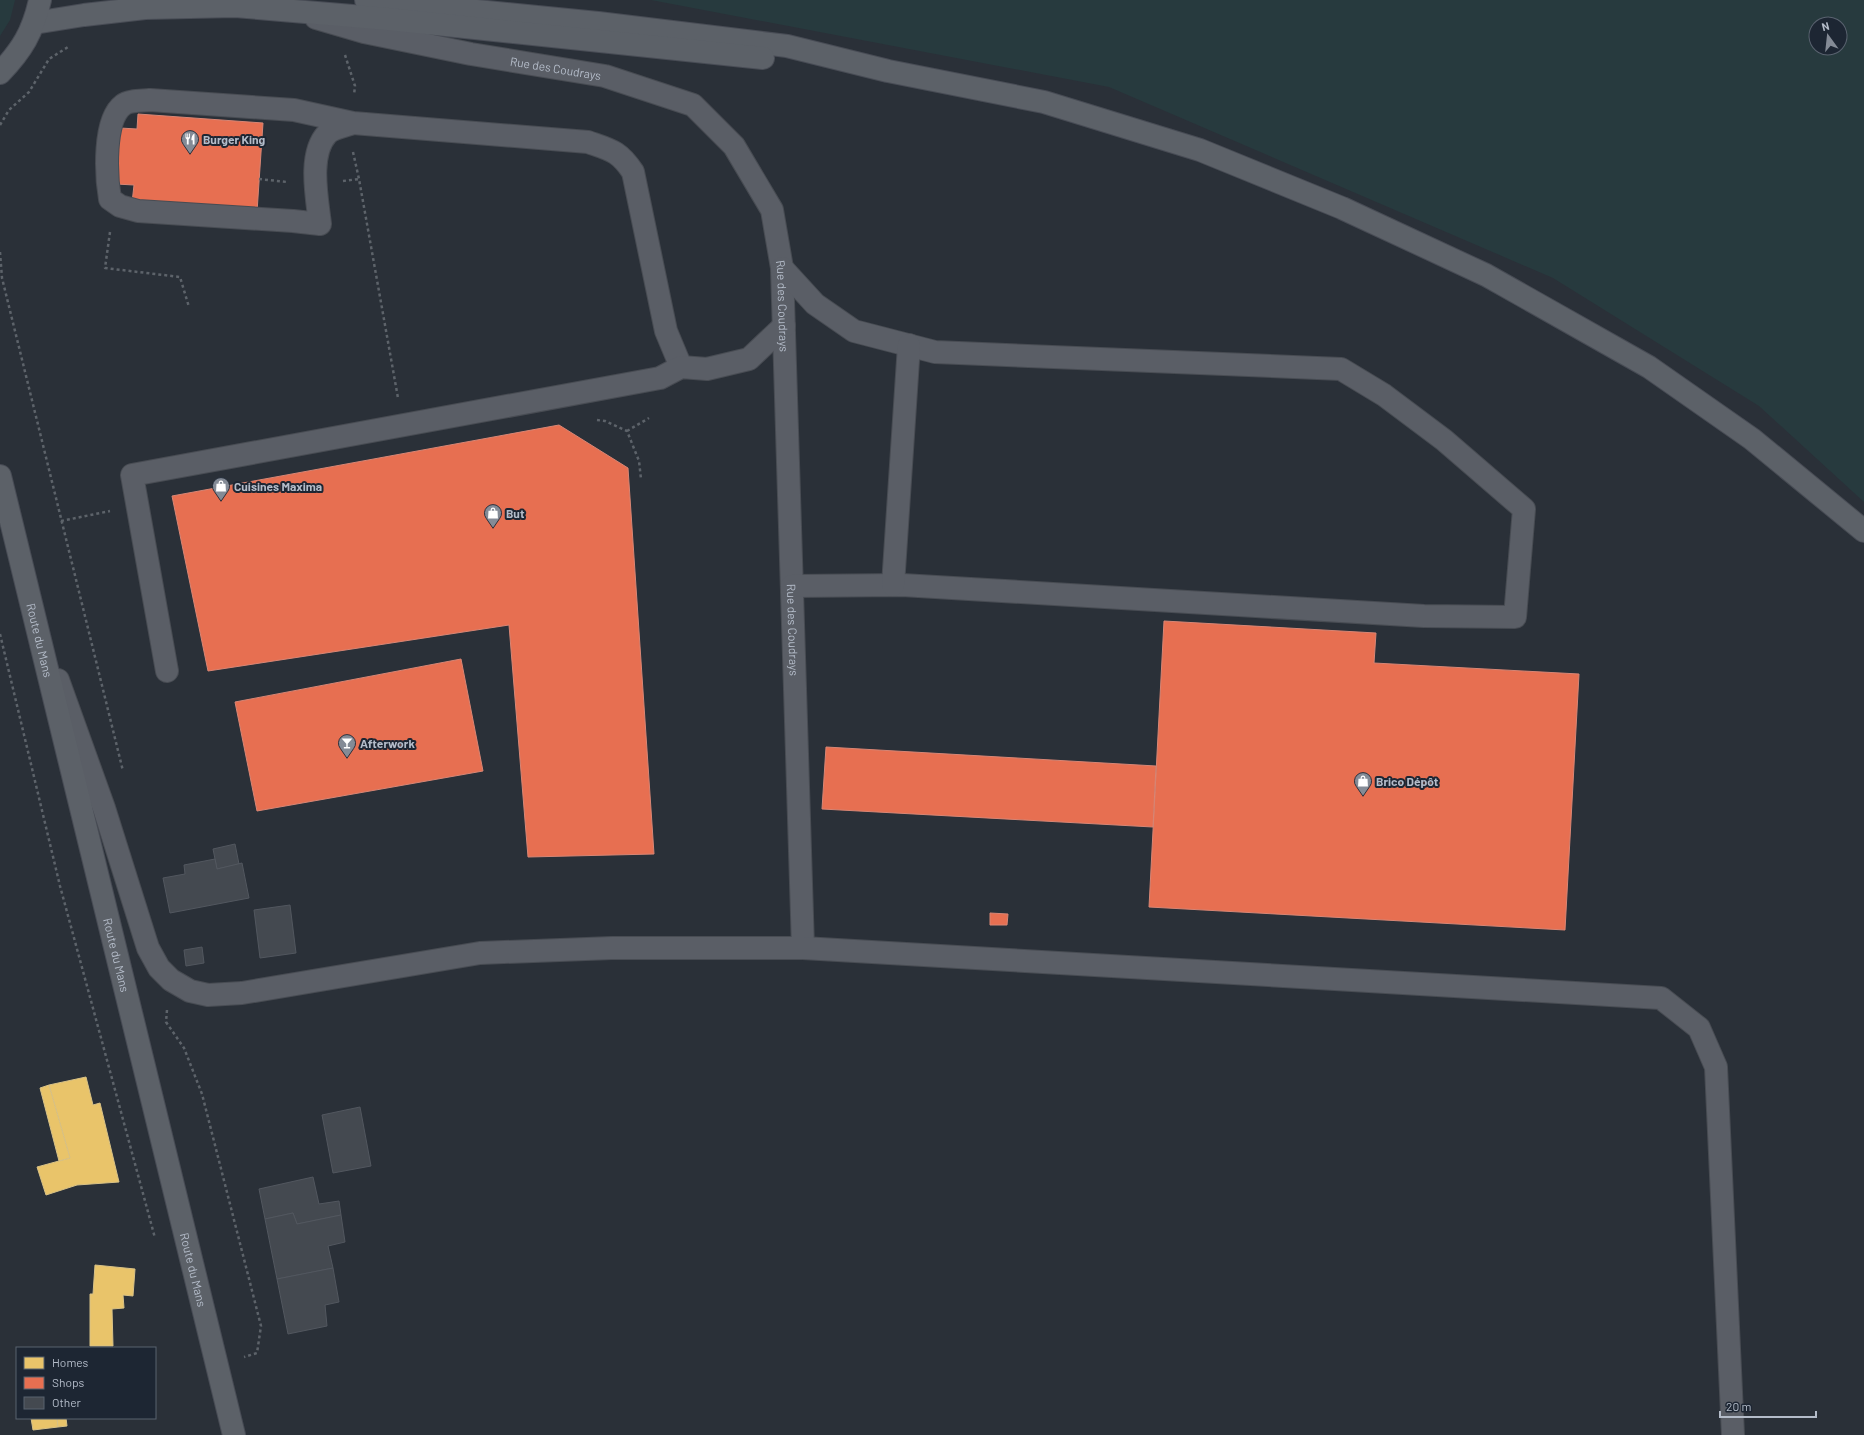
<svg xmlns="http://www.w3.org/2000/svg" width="1864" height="1435" viewBox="0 0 1864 1435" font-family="Barlow,sans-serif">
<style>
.green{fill:#273a3e;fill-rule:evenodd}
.homes{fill:#e9c46a;stroke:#d9c286}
.shops{fill:#e76f51;stroke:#d88675}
.building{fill:#444950;stroke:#52575f}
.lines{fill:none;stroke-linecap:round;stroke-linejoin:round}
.minor-casing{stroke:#484c53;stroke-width:24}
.major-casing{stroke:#484c55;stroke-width:24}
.path{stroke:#5d636a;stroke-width:2.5;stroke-dasharray:3 3;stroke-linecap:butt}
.minor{stroke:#5a5e66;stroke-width:22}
.major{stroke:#5c6168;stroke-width:22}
.labels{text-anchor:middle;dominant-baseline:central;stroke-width:4;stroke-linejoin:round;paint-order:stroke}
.street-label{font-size:12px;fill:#b4bcc9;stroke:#1d2633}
.poi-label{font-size:12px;font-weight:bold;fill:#b4bcc9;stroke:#1d2633;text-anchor:start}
</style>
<rect width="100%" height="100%" fill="#2a3038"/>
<!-- green -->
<g class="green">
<path d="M 0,0 L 15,0 L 10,20 L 0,36 Z"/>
<path d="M 651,0 L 1864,0 L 1864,502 L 1759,406 L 1553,278 L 1109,87 ZM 1816,24 L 1840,24 L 1840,48 L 1816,48 Z"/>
</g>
<!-- homes -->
<g class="homes">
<path d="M 86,1077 L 93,1105 L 100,1103 L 119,1182 L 77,1185 L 46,1195 L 37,1167 L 70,1158 L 49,1085 Z"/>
<path d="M 49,1085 L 70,1158 L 59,1161 L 40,1088 Z"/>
<path d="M 95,1265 L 135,1269 L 133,1296 L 123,1295 L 124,1308 L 112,1309 L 113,1346 L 90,1346 L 90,1294 L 93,1294 Z"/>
<path d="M 31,1418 L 57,1418 L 58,1427 L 33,1430 Z"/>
<path d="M 57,1418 L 66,1418 L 67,1426 L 58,1427 Z"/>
</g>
<!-- shops -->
<g class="shops">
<path d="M 138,114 L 263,123 L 257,212 L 132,203 L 134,185 L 116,184 L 120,128 L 137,129 Z"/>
<path d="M 559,425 L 628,468 L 654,854 L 528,857 L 509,625 L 208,671 L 172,496 Z"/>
<path d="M 1164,621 L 1376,633 L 1374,663 L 1579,674 L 1565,930 L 1149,907 Z"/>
<path d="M 461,659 L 483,771 L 257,811 L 235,702 Z"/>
<path d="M 826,747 L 1156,766 L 1153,827 L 822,809 Z"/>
<path d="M 990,913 L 1008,914 L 1007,925 L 990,925 Z"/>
</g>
<!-- building -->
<g class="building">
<path d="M 235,844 L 239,864 L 217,869 L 213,849 Z"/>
<path d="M 215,859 L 217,869 L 242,863 L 249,898 L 170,913 L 163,878 L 185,874 L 184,865 Z"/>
<path d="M 290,905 L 296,953 L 260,958 L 254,910 Z"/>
<path d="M 202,947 L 204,963 L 186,966 L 184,950 Z"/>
<path d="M 360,1107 L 371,1166 L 333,1173 L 322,1115 Z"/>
<path d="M 313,1177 L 319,1204 L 339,1201 L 341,1215 L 297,1224 L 293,1213 L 265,1219 L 259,1189 Z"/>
<path d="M 293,1213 L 297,1224 L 341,1215 L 345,1242 L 328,1246 L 333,1268 L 277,1279 L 265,1219 Z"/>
<path d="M 333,1268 L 339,1302 L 325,1305 L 327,1326 L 288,1334 L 277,1279 Z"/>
</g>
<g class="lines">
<!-- minor casing -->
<g class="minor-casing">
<g id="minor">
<path id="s1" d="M 316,18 L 364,32 L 471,54 L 605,76 L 693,105 L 734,146 L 772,210 L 782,268 L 803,948"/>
<path d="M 353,123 C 346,126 332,128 327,134 C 308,154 317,198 320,224 L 293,221 L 138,211 L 120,206 L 110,199 C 106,176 103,120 123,105 C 129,100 143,101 150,100 L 294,110 L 353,123 L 588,142 C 611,150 619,151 633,172 L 666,331 L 681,367"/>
<path d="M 782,268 L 815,304 L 854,331 L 935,352 L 1341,369 L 1384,395 L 1444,440 L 1524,509 L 1515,617 L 1424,616 L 902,585 L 792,586"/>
<path d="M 893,585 L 909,345"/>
<path d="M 167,671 L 132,475 L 660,378 L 681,367 L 707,369 L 749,359 L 784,326"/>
<path d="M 58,680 L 104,808 L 148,948 L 159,968 L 171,980 L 190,991 L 208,995 L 242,993 L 480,953 L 612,948 L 803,948 L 1661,998 L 1699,1028 L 1716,1067 L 1733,1435"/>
</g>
</g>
<!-- major casing -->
<g class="major-casing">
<g id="major">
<path d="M 366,0 L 598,23 L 787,46 L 888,71 L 1044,102 L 1200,150 L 1342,208 L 1486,275 L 1649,367 L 1752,439 L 1864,531"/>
<path d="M 34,23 L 84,15 L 145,8 L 235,6 L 388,19 L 763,58"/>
<path d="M 0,73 C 22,50 33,32 40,0"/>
<path id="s2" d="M 0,476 L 234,1435"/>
</g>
</g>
<!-- path -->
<g class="path">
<path d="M 345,55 L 355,86 L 354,95"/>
<path d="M 0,125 L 9,110 L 29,92 L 49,59 L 68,47"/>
<path d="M 353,152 L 359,179 L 398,398"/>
<path d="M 259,179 L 287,182"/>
<path d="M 343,181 L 359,179"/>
<path d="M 110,232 L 105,268 L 180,277 L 189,307"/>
<path d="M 0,252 L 2,278 L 123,771"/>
<path d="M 597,420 L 605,421 L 627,431 L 639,461 L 641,479"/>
<path d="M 627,431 L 649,418"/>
<path d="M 61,521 L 110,511"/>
<path d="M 0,634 L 60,886 L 155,1238"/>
<path d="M 167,1010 L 166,1022 L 184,1048 L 202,1094 L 261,1326 L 257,1353 L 244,1357"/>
</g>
<!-- minor -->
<use href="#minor" class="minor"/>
<!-- major -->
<use href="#major" class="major"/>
</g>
<!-- icons -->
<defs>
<g id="restaurant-pin" transform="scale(0.9)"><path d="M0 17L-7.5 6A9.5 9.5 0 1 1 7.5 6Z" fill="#848b96" stroke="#1d2633"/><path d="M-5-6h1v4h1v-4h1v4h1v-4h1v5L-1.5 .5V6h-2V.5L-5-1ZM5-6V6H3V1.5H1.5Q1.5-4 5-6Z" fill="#fff"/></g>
<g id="shop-pin" transform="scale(0.9)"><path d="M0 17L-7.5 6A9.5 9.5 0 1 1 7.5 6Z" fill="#848b96" stroke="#1d2633"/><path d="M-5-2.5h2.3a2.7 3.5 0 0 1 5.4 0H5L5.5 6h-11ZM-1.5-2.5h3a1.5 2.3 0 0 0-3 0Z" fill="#fff"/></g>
<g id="bar-pin" transform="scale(0.9)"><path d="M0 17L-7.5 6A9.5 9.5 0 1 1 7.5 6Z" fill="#848b96" stroke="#1d2633"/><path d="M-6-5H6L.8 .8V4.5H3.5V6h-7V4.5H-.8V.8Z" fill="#fff"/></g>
</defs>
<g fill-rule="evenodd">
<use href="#restaurant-pin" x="190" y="139"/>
<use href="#shop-pin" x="221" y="486"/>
<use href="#shop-pin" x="493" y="513"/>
<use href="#bar-pin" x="347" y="743"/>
<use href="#shop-pin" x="1363" y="781"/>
</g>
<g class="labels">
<!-- street labels -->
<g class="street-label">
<text stroke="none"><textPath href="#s1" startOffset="245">Rue des Coudrays</textPath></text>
<text stroke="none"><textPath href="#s1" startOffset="617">Rue des Coudrays</textPath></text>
<text stroke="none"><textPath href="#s1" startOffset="941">Rue des Coudrays</textPath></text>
<text stroke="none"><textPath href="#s2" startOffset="169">Route du Mans</textPath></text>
<text stroke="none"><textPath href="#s2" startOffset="493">Route du Mans</textPath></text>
<text stroke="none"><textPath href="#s2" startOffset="817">Route du Mans</textPath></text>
</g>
<!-- poi labels -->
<g class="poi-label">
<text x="203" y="139">Burger King</text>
<text x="234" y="486">Cuisines Maxima</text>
<text x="506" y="513">But</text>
<text x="360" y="743">Afterwork</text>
<text x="1376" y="781">Brico Dépôt</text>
</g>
</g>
<!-- legend -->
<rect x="16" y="1347" width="140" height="72" fill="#1d2633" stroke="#59626f"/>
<rect x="24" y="1357" width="20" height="12" fill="#e9c46a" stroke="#59626f"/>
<text x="52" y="1367" font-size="12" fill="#b4bcc9">Homes</text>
<rect x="24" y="1377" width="20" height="12" fill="#e76f51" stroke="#59626f"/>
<text x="52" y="1387" font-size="12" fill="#b4bcc9">Shops</text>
<rect x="24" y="1397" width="20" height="12" fill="#444950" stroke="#59626f"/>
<text x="52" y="1407" font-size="12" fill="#b4bcc9">Other</text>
<!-- north arrow -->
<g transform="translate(1828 36) rotate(345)"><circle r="19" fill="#1d2633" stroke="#59626f"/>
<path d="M0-3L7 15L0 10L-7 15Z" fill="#848b96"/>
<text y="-6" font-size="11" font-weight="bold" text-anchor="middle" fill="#b4bcc9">N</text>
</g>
<!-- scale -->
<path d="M1720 1411v6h96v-6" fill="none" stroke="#b4bcc9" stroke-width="2"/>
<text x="1726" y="1411" font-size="12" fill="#b4bcc9" stroke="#1d2633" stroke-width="3" paint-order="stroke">20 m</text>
</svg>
